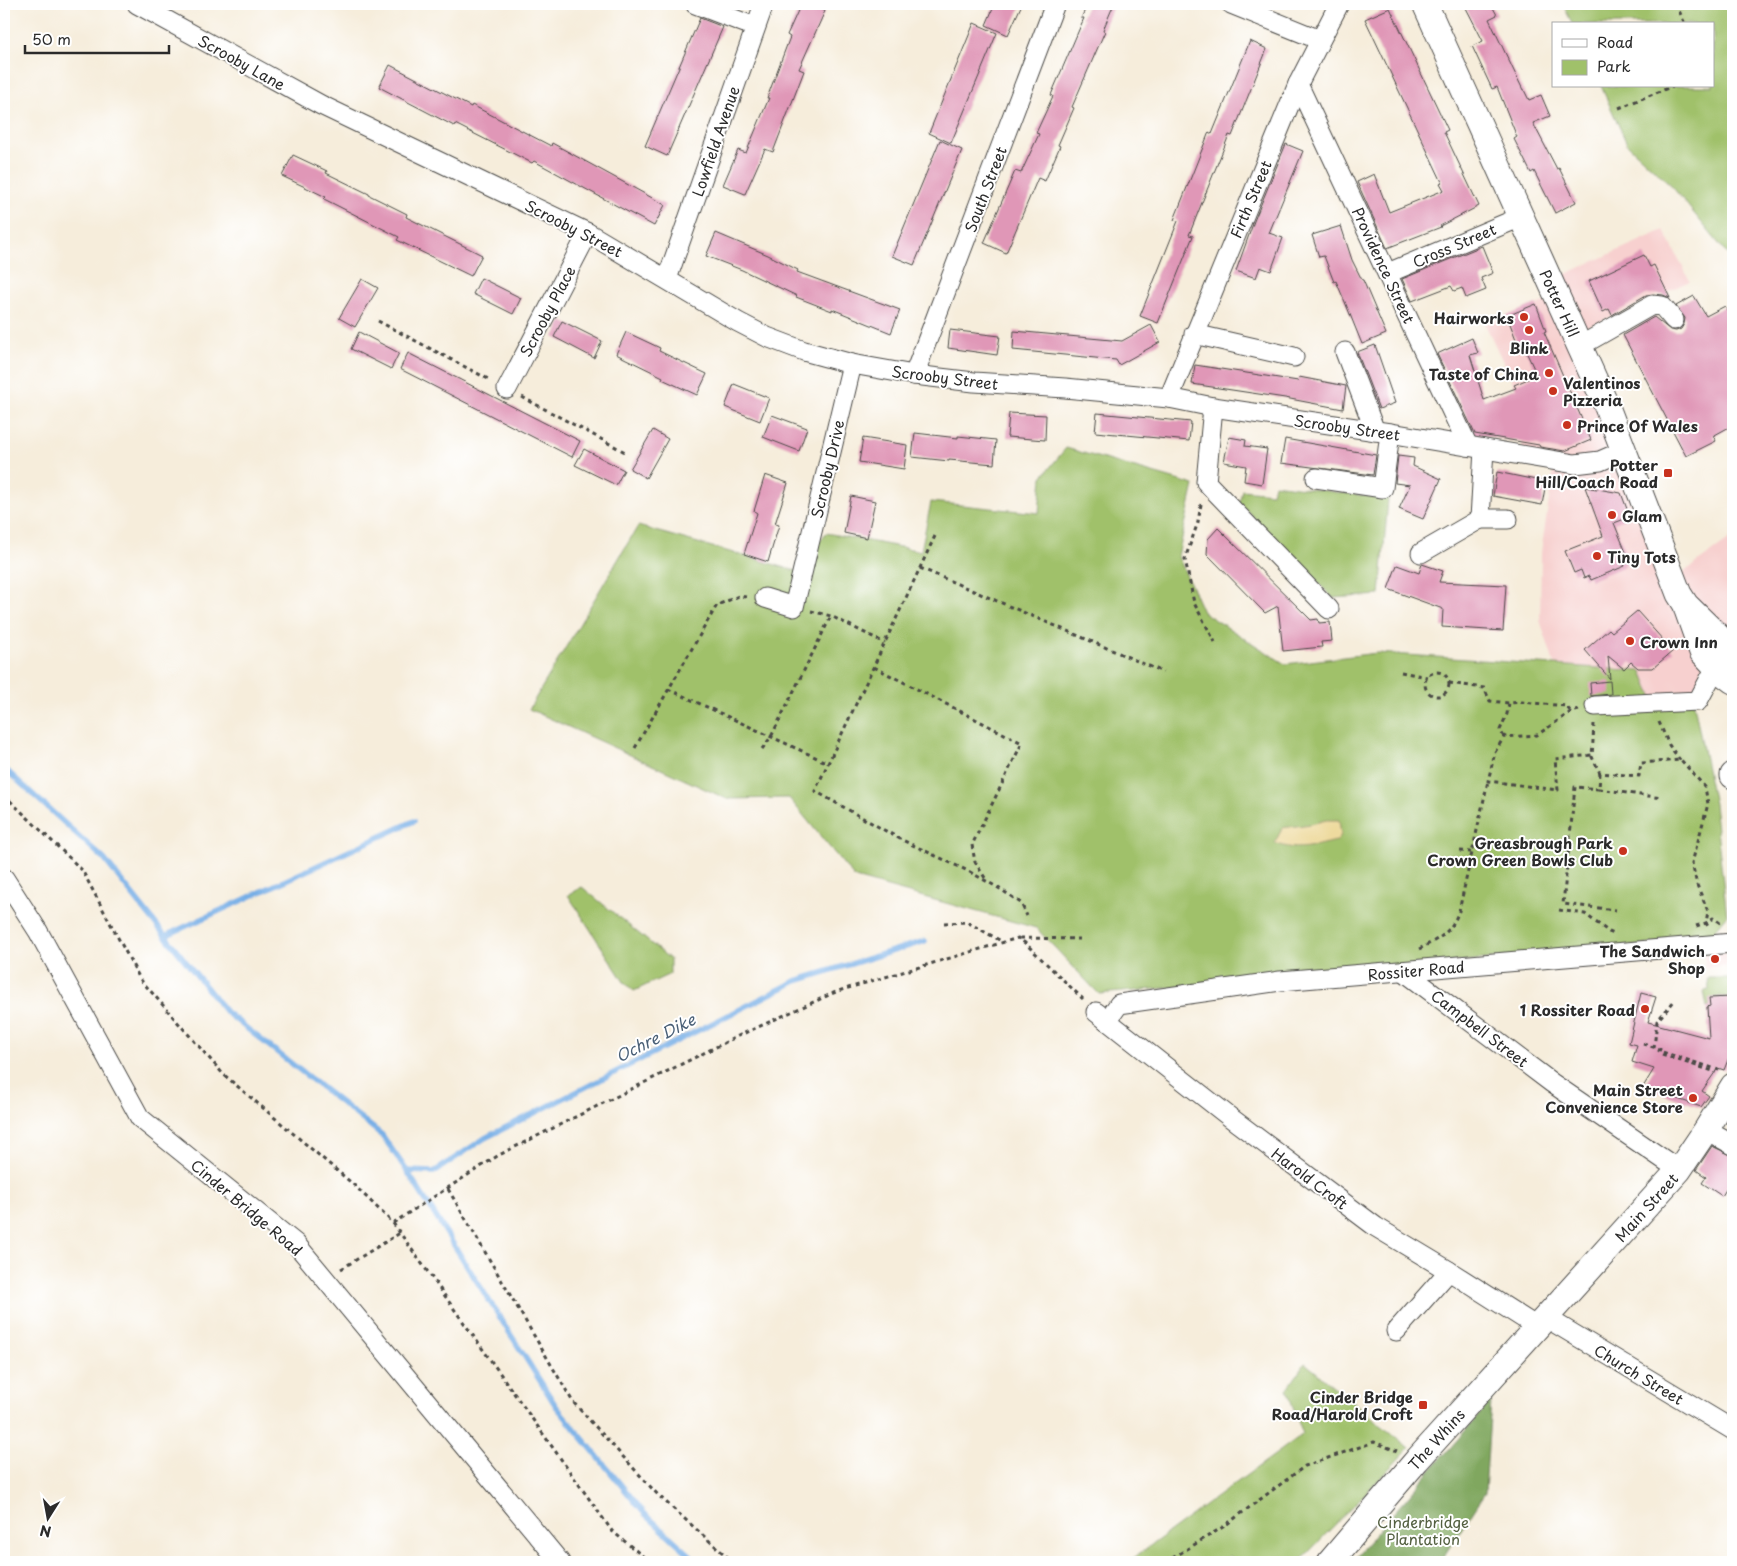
<svg xmlns="http://www.w3.org/2000/svg" width="1737" height="1566" viewBox="0 0 1737 1566" font-family="'Playpen Sans',sans-serif">
<style>
.built{fill:#f7d0cf}
.green{fill:#a0c16a;stroke:#66764a}
.forest{fill:#80a75e;stroke:#566944}
.sand{fill:#eeda9e;stroke:#8c8264}
.lines{fill:none;stroke-linecap:round;stroke-linejoin:round}
.stream{stroke:#76aee6;stroke-width:5.5}
.building{fill:#e097b7}
.minor-casing{stroke:#494845;stroke-width:21}
.major-casing{stroke:#494845;stroke-width:27}
.path{stroke:#494845;stroke-width:3;stroke-dasharray:4 4;stroke-linecap:butt}
.minor{stroke:#fff;stroke-width:19}
.major{stroke:#fff;stroke-width:25}
.poi-dot{fill:#c8321e;stroke:#fff;stroke-width:2}
.labels{text-anchor:middle;dominant-baseline:central;stroke-width:4;stroke-linejoin:round;paint-order:stroke}
.street-label{font-size:15px;fill:#2b2b2b;stroke:#fff}
.poi-label{font-size:15px;font-weight:bold;fill:#2b2b2b;stroke:#fff;text-anchor:end}
.park-label{font-size:15px;fill:#546041;stroke:#fff}
.water-label{font-size:16px;font-style:italic;fill:#495f76;stroke:#fff}
</style>
<rect width="100%" height="100%" fill="#fff"/>
<filter id="ink" filterUnits="userSpaceOnUse"><feTurbulence type="fractalNoise" baseFrequency=".02" numOctaves="2"/><feDisplacementMap in="SourceGraphic" scale="10" xChannelSelector="R" yChannelSelector="G"/><feConvolveMatrix kernelMatrix="1 2 1 2 8 2 1 2 1" color-interpolation-filters="sRGB"/></filter>
<filter id="wash" filterUnits="userSpaceOnUse"><feTurbulence type="fractalNoise" baseFrequency=".0096" numOctaves="4" result="noise"/><feDisplacementMap in="SourceGraphic" scale="20" xChannelSelector="R" yChannelSelector="G"/><feGaussianBlur stdDeviation="1.12" result="paint"/><feColorMatrix in="noise" values="0 0 0 0 0 0 0 0 0 0 0 0 0 0 0 0 0 1.4 0 .05"/><feComposite in="paint" operator="in"/></filter>
<g filter="url(#wash)">
<rect width="100%" height="100%" fill="#f6eddb"/>
<!-- built -->
<g class="built">
<path d="M 1664,230 L 1690,281 L 1574,333 L 1674,579 L 1733,537 L 1733,681 L 1707,658 L 1692,694 L 1653,698 L 1642,671 L 1555,666 L 1540,620 L 1541,552 L 1555,461 L 1523,455 L 1519,395 L 1485,324 L 1557,297 L 1550,281 Z"/>
<path d="M 1726,953 L 1726,966 L 1705,967 L 1704,954 Z"/>
</g>
<!-- green -->
<g class="green">
<path d="M 1563,4 L 1733,4 L 1733,261 L 1670,184 L 1627,144 L 1601,86 L 1713,86 L 1713,24 L 1572,24 Z"/>
<path d="M 1066,448 L 1194,485 L 1178,556 L 1203,612 L 1285,664 L 1377,653 L 1642,671 L 1653,698 L 1692,694 L 1714,804 L 1727,916 L 1708,939 L 1099,994 L 1036,928 L 855,878 L 789,798 L 727,799 L 529,709 L 638,526 L 797,571 L 826,533 L 921,551 L 931,502 L 1039,513 L 1042,477 Z"/>
<path d="M 1274,484 L 1388,499 L 1380,595 L 1333,598 L 1239,503 L 1242,490 L 1272,493 Z"/>
<path d="M 582,887 L 670,959 L 670,974 L 634,991 L 624,982 L 568,895 Z"/>
<path d="M 1708,978 L 1731,978 L 1733,1004 L 1730,1005 L 1729,997 L 1723,997 L 1722,996 L 1709,999 L 1710,1006 L 1707,1007 L 1704,991 L 1709,990 Z"/>
<path d="M 1305,1363 L 1409,1448 L 1299,1562 L 1239,1562 L 1230,1556 L 1220,1562 L 1128,1562 L 1303,1434 L 1287,1390 Z"/>
</g>
<!-- forest -->
<path class="forest" d="M 1491,1401 L 1485,1493 L 1440,1562 L 1351,1562 Z"/>
<!-- sand -->
<path class="sand" d="M 1326,820 L 1339,820 L 1341,835 L 1337,841 C 1314,845 1299,853 1275,843 L 1282,828 L 1311,824 Z"/>
<g class="lines">
<!-- stream -->
<g class="stream">
<path d="M 4,768 L 104,859 L 226,1012 L 382,1135 L 407,1171 L 556,1406 L 645,1514 L 698,1562"/>
<path d="M 165,936 L 414,821"/>
<path d="M 407,1171 L 434,1172 L 485,1138 L 796,981 L 925,941"/>
</g>
</g>
<g id="blocks">
<!-- building -->
<g class="building">
<path d="M 801,4 L 809,4 L 825,11 L 799,69 L 804,71 L 773,152 L 765,149 L 745,194 L 723,185 L 738,150 L 746,153 L 769,98 L 767,98 L 790,37 L 787,35 Z"/>
<path d="M 995,4 L 1022,4 L 1008,35 L 986,25 Z"/>
<path d="M 1088,4 L 1114,4 L 1103,30 L 1105,31 L 1072,107 L 1074,108 L 1058,145 L 1060,146 L 1045,181 L 1038,178 L 1006,253 L 984,243 L 1015,171 L 1021,173 L 1039,134 L 1036,133 L 1053,96 L 1051,95 L 1084,18 L 1081,18 Z"/>
<path d="M 1464,4 L 1491,4 L 1497,15 L 1489,19 L 1523,90 L 1524,90 L 1529,100 L 1541,95 L 1550,116 L 1533,123 L 1557,169 L 1559,168 L 1576,202 L 1555,213 L 1534,171 L 1531,173 L 1514,139 L 1517,137 L 1497,87 L 1492,89 L 1472,46 L 1483,41 Z"/>
<path d="M 1390,8 L 1448,130 L 1444,132 L 1479,206 L 1440,226 L 1441,227 L 1387,248 L 1357,182 L 1374,174 L 1389,212 L 1444,190 L 1440,183 L 1442,182 L 1365,19 Z"/>
<path d="M 700,18 L 723,27 L 667,156 L 645,146 Z"/>
<path d="M 974,23 L 997,33 L 951,143 L 929,133 Z"/>
<path d="M 1250,41 L 1267,49 L 1232,136 L 1229,135 L 1189,235 L 1193,236 L 1158,323 L 1140,316 L 1178,221 L 1174,220 L 1209,132 L 1212,134 Z"/>
<path d="M 390,65 L 471,107 L 472,105 L 551,146 L 552,143 L 665,205 L 654,226 L 534,161 L 532,163 L 455,124 L 454,126 L 379,87 Z"/>
<path d="M 940,140 L 962,150 L 914,265 L 892,256 Z"/>
<path d="M 1286,144 L 1303,151 L 1269,233 L 1283,238 L 1271,271 L 1260,267 L 1256,278 L 1236,271 L 1254,221 Z"/>
<path d="M 293,155 L 327,171 L 326,173 L 369,194 L 369,195 L 407,214 L 406,217 L 482,255 L 471,276 L 397,240 L 399,237 L 324,199 L 326,197 L 282,176 Z"/>
<path d="M 1341,226 L 1352,260 L 1362,280 L 1363,280 L 1386,334 L 1362,344 L 1345,302 L 1336,281 L 1334,282 L 1324,256 L 1319,257 L 1312,235 Z"/>
<path d="M 716,233 L 768,255 L 798,270 L 797,272 L 900,310 L 891,333 L 832,309 L 832,311 L 796,297 L 797,296 L 742,270 L 706,256 Z"/>
<path d="M 1482,246 L 1493,273 L 1481,278 L 1486,290 L 1466,298 L 1462,288 L 1454,291 L 1451,286 L 1412,301 L 1402,279 Z"/>
<path d="M 1644,255 L 1650,267 L 1654,265 L 1670,298 L 1663,295 L 1653,294 L 1646,295 L 1612,315 L 1609,309 L 1603,312 L 1589,281 Z"/>
<path d="M 481,278 L 521,298 L 513,314 L 473,294 Z"/>
<path d="M 362,279 L 378,288 L 355,327 L 339,318 Z"/>
<path d="M 1694,296 L 1706,316 L 1725,306 L 1733,320 L 1733,425 L 1713,436 L 1716,441 L 1686,456 L 1623,335 L 1654,317 L 1670,330 L 1676,331 L 1681,329 L 1684,324 L 1685,318 L 1676,306 Z"/>
<path d="M 1536,304 L 1546,331 L 1544,332 L 1591,440 L 1565,451 L 1540,447 L 1539,445 L 1475,434 L 1437,354 L 1472,338 L 1478,353 L 1470,355 L 1484,400 L 1516,388 L 1514,385 L 1537,375 L 1521,341 L 1517,342 L 1507,316 Z"/>
<path d="M 562,321 L 602,341 L 594,358 L 554,337 Z"/>
<path d="M 1151,325 L 1160,342 L 1119,365 L 1116,360 L 1013,350 L 1014,331 L 1122,341 Z"/>
<path d="M 950,330 L 1000,336 L 997,355 L 948,348 Z"/>
<path d="M 359,332 L 399,353 L 391,369 L 351,349 Z"/>
<path d="M 626,332 L 660,348 L 659,351 L 707,374 L 697,395 L 662,379 L 663,377 L 616,354 Z"/>
<path d="M 1375,345 L 1395,403 L 1379,409 L 1357,352 Z"/>
<path d="M 408,353 L 580,441 L 572,457 L 400,369 Z"/>
<path d="M 1195,365 L 1298,381 L 1299,377 L 1346,386 L 1343,409 L 1285,398 L 1192,384 Z"/>
<path d="M 734,384 L 769,398 L 760,421 L 725,407 Z"/>
<path d="M 1009,413 L 1046,415 L 1045,440 L 1007,437 Z"/>
<path d="M 1097,413 L 1191,422 L 1189,441 L 1095,432 Z"/>
<path d="M 772,415 L 807,428 L 799,451 L 763,437 Z"/>
<path d="M 653,430 L 668,439 L 646,478 L 630,469 Z"/>
<path d="M 915,433 L 958,438 L 958,436 L 996,440 L 994,464 L 949,460 L 949,461 L 912,457 Z"/>
<path d="M 1229,437 L 1246,440 L 1245,446 L 1267,449 L 1262,484 L 1244,481 L 1246,466 L 1224,462 Z"/>
<path d="M 863,438 L 907,445 L 904,469 L 859,462 Z"/>
<path d="M 1285,439 L 1376,455 L 1373,475 L 1281,463 Z"/>
<path d="M 584,449 L 624,470 L 616,485 L 575,465 Z"/>
<path d="M 1398,456 L 1414,458 L 1413,466 L 1441,479 L 1423,519 L 1399,509 L 1410,485 L 1395,483 Z"/>
<path d="M 1497,472 L 1546,482 L 1542,505 L 1493,496 Z"/>
<path d="M 765,475 L 788,483 L 775,524 L 779,525 L 768,562 L 744,554 L 757,513 L 754,511 Z"/>
<path d="M 1585,487 L 1621,493 L 1630,517 L 1614,523 L 1630,562 L 1624,564 L 1625,566 L 1591,580 L 1589,576 L 1584,578 L 1581,570 L 1574,573 L 1565,551 L 1603,536 Z"/>
<path d="M 851,496 L 875,501 L 867,538 L 844,533 Z"/>
<path d="M 1218,528 L 1311,620 L 1318,619 L 1319,623 L 1330,622 L 1332,641 L 1321,642 L 1322,647 L 1283,651 L 1278,606 L 1265,613 L 1207,554 L 1208,539 Z"/>
<path d="M 1422,564 L 1443,571 L 1439,582 L 1506,585 L 1503,631 L 1442,627 L 1443,609 L 1388,589 L 1397,565 L 1419,573 Z"/>
<path d="M 1637,611 L 1673,651 L 1653,668 L 1638,668 L 1631,662 L 1624,669 L 1608,656 L 1610,679 L 1585,650 L 1609,629 L 1612,632 Z"/>
<path d="M 1610,681 L 1611,694 L 1591,696 L 1590,683 Z"/>
<path d="M 1641,993 L 1656,997 L 1648,1022 L 1709,1038 L 1707,1007 L 1710,1006 L 1709,998 L 1730,997 L 1730,1005 L 1733,1004 L 1733,1047 L 1724,1070 L 1718,1068 L 1702,1091 L 1709,1096 L 1701,1107 L 1643,1087 L 1654,1069 L 1632,1062 L 1637,1045 L 1629,1043 Z"/>
<path d="M 1712,1146 L 1733,1156 L 1733,1178 L 1722,1196 L 1702,1183 L 1706,1177 L 1696,1170 Z"/>
</g>
</g>
</g>
<g filter="url(#ink)">
<use href="#blocks" fill-opacity="0" stroke="#494845" stroke-width="1"/>
<g class="lines">
<!-- minor casing -->
<g class="minor-casing">
<g id="minor">
<path d="M 137,4 L 321,105 L 588,233 L 738,322 L 767,337 L 804,351 L 852,364 L 914,375 L 974,382 L 1065,388 L 1169,398 L 1213,407 L 1390,433 L 1575,464 L 1600,461 L 1623,451"/>
<path d="M 695,4 L 755,27"/>
<path d="M 1231,4 L 1320,40"/>
<path d="M 1298,84 L 1468,446"/>
<path d="M 1388,273 L 1521,217"/>
<path d="M 667,279 L 764,4"/>
<path d="M 1194,334 L 1294,357"/>
<path d="M 1580,346 L 1652,305 L 1662,306 L 1674,320"/>
<path d="M 1345,352 L 1375,431"/>
<path d="M 914,375 L 1055,4"/>
<path d="M 507,389 L 588,233"/>
<path d="M 1169,398 L 1298,84 L 1339,4"/>
<path d="M 1213,407 L 1206,482 L 1329,609"/>
<path d="M 1484,449 L 1480,519 L 1508,519"/>
<path d="M 1316,478 L 1383,488 L 1390,433"/>
<path d="M 1421,553 L 1480,519"/>
<path d="M 765,598 L 794,607 L 852,364"/>
<path d="M 1595,706 L 1698,701 L 1716,667"/>
<path d="M 4,878 L 38,931 L 140,1118 L 296,1244 L 560,1562"/>
<path d="M 1405,972 L 1552,1083 L 1679,1170"/>
<path d="M 1096,1012 L 1231,1118 L 1376,1227 L 1449,1271 L 1537,1327"/>
<path d="M 1107,1021 L 1119,1004 L 1280,981 L 1733,943"/>
<path d="M 1706,1130 L 1733,1145"/>
<path d="M 1545,1317 L 1733,1430"/>
<path d="M 1396,1331 L 1449,1271"/>
</g>
</g>
<!-- major casing -->
<g class="major-casing">
<g id="major">
<path d="M 1425,4 L 1607,407 L 1679,594 L 1686,605 L 1733,651"/>
<path d="M 1687,610 L 1702,652 L 1721,672 L 1733,681"/>
<path d="M 1733,775 L 1733,776"/>
<path d="M 1330,1562 L 1417,1460 L 1679,1170 L 1706,1130 L 1733,1086"/>
</g>
</g>
<!-- path -->
<g class="path">
<path d="M 1676,4 L 1685,24"/>
<path d="M 1619,108 L 1673,86"/>
<path d="M 378,321 L 490,380"/>
<path d="M 522,397 L 627,453"/>
<path d="M 1201,504 L 1198,522 L 1185,559 L 1194,603 L 1215,642"/>
<path d="M 935,536 L 815,791 L 900,839 L 968,871 L 997,887 L 1021,903 L 1027,916"/>
<path d="M 920,568 L 1163,672"/>
<path d="M 811,611 L 831,616 L 885,643"/>
<path d="M 874,667 L 1022,743 L 972,845 L 975,862 L 987,881"/>
<circle cx="1437" cy="684" r="12"/>
<path d="M 1401,672 L 1427,677"/>
<path d="M 1449,683 L 1484,688 L 1490,701 L 1509,703"/>
<path d="M 668,689 L 828,763"/>
<path d="M 1579,710 L 1571,712 L 1537,735 L 1504,737 L 1495,752 L 1488,781 L 1558,790 L 1555,759 L 1592,755"/>
<path d="M 1659,722 L 1669,745 L 1680,760"/>
<path d="M 1594,724 L 1592,757 L 1600,773 L 1639,776 L 1641,763 L 1681,760 L 1705,787 L 1708,804 L 1692,863 L 1697,885 L 1708,911 L 1706,923 L 1709,928"/>
<path d="M 1504,737 L 1500,730 L 1507,714 L 1509,703 L 1522,702 L 1566,706 L 1571,712"/>
<path d="M 635,748 L 717,605 L 739,596 L 746,597"/>
<path d="M 762,749 L 771,737 L 831,616"/>
<path d="M 1600,773 L 1599,789 L 1662,798"/>
<path d="M 1599,789 L 1575,787 L 1563,904 L 1616,910"/>
<path d="M 4,795 L 82,870 L 140,979 L 223,1074 L 354,1185 L 393,1223 L 612,1531 L 650,1562"/>
<path d="M 1460,851 L 1471,852"/>
<path d="M 1559,910 L 1585,914 L 1609,932 L 1614,934"/>
<path d="M 944,923 L 967,922 L 1003,942"/>
<path d="M 1696,926 L 1706,923 L 1713,918 L 1723,925"/>
<path d="M 1020,938 L 1080,939"/>
<path d="M 1419,949 C 1440,938 1450,934 1459,911 L 1488,781"/>
<path d="M 1643,1044 L 1660,1049 L 1659,1051 L 1719,1070"/>
<path d="M 1654,1048 L 1657,1021 L 1675,1000"/>
<path d="M 1662,1055 L 1716,1072"/>
<path d="M 448,1189 L 573,1402 L 658,1495 L 733,1562"/>
<path d="M 393,1223 L 499,1155 L 738,1036 L 838,991 L 1018,938 L 1025,943 L 1083,999"/>
<path d="M 341,1269 L 400,1233"/>
<path d="M 1166,1562 L 1223,1527 L 1305,1466 L 1374,1442 L 1397,1451"/>
</g>
<!-- minor -->
<use href="#minor" class="minor"/>
<!-- major -->
<use href="#major" class="major"/>
</g>
</g>
<!-- markers -->
<g class="poi-dot">
<circle cx="1524" cy="317" r="5"/>
<circle cx="1529" cy="330" r="5"/>
<circle cx="1549" cy="373" r="5"/>
<circle cx="1553" cy="391" r="5"/>
<circle cx="1567" cy="425" r="5"/>
<rect x="1663" y="468" width="10" height="10" rx="2.5"/>
<circle cx="1612" cy="515" r="5"/>
<circle cx="1597" cy="556" r="5"/>
<circle cx="1630" cy="641" r="5"/>
<circle cx="1623" cy="851" r="5"/>
<circle cx="1715" cy="959" r="5"/>
<circle cx="1645" cy="1009" r="5"/>
<circle cx="1693" cy="1098" r="5"/>
<rect x="1418" y="1400" width="10" height="10" rx="2.5"/>
</g>
<g class="labels">
<!-- street labels -->
<g class="street-label">
<text transform="translate(242 62) rotate(29)">Scrooby Lane</text>
<text transform="translate(715 141) rotate(-71)">Lowfield Avenue</text>
<text transform="translate(985 189) rotate(-69)">South Street</text>
<text transform="translate(1250 199) rotate(-67)">Firth Street</text>
<text transform="translate(574 228) rotate(27)">Scrooby Street</text>
<text transform="translate(1454 245) rotate(-23)">Cross Street</text>
<text transform="translate(1384 265) rotate(65)">Providence Street</text>
<text transform="translate(1560 303) rotate(65)">Potter Hill</text>
<text transform="translate(547 311) rotate(-62)">Scrooby Place</text>
<text transform="translate(945 377) rotate(7)">Scrooby Street</text>
<text transform="translate(1347 427) rotate(8)">Scrooby Street</text>
<text transform="translate(827 469) rotate(-77)">Scrooby Drive</text>
<text transform="translate(1416 970) rotate(-5)">Rossiter Road</text>
<text transform="translate(1480 1028) rotate(37)">Campbell Street</text>
<text transform="translate(1310 1178) rotate(37)">Harold Croft</text>
<text transform="translate(247 1207) rotate(40)">Cinder Bridge Road</text>
<text transform="translate(1646 1207) rotate(-48)">Main Street</text>
<text transform="translate(1639 1374) rotate(31)">Church Street</text>
<text transform="translate(1436 1439) rotate(-48)">The Whins</text>
</g>
<!-- poi labels -->
<g class="poi-label">
<text x="1514" y="317">Hairworks</text>
<text x="1529" y="347" text-anchor="middle">Blink</text>
<text x="1539" y="373">Taste of China</text>
<text x="1563" y="382" text-anchor="start">Valentinos<tspan x="1563" dy="17">Pizzeria</tspan></text>
<text x="1577" y="425" text-anchor="start">Prince Of Wales</text>
<text x="1658" y="464">Potter<tspan x="1658" dy="17">Hill/Coach Road</tspan></text>
<text x="1622" y="515" text-anchor="start">Glam</text>
<text x="1607" y="556" text-anchor="start">Tiny Tots</text>
<text x="1640" y="641" text-anchor="start">Crown Inn</text>
<text x="1613" y="842">Greasbrough Park<tspan x="1613" dy="17">Crown Green Bowls Club</tspan></text>
<text x="1705" y="950">The Sandwich<tspan x="1705" dy="17">Shop</tspan></text>
<text x="1635" y="1009">1 Rossiter Road</text>
<text x="1683" y="1089">Main Street<tspan x="1683" dy="17">Convenience Store</tspan></text>
<text x="1413" y="1396">Cinder Bridge<tspan x="1413" dy="17">Road/Harold Croft</tspan></text>
</g>
<!-- park labels -->
<g class="park-label">
<text x="1423" y="1521">Cinderbridge<tspan x="1423" dy="17">Plantation</tspan></text>
</g>
<!-- water labels -->
<g class="water-label">
<text transform="translate(655 1037) rotate(-27)">Ochre Dike</text>
</g>
</g>
<!-- margin -->
<rect width="1737" height="1566" fill="none" stroke="#fff" stroke-width="20"/>
<!-- legend -->
<rect x="1552" y="22" width="162" height="65" fill="#ffffff" stroke="#aaaaaa"/>
<rect x="1562" y="39" width="25" height="8" fill="#ffffff" stroke="#aaaaaa"/>
<text x="1597" y="48" font-size="15" fill="#2b2b2b">Road</text>
<rect x="1562" y="60" width="25" height="15" fill="#a0c16a" stroke="#aaaaaa"/>
<text x="1597" y="72" font-size="15" fill="#2b2b2b">Park</text>
<!-- north arrow -->
<g transform="translate(48 1518) rotate(191)" stroke="#ffffff" stroke-width="4" paint-order="stroke">
<path d="M0-4L9 19L0 12L-9 19Z" fill="#2b2b2b"/>
<text y="-8" font-size="14" font-weight="bold" text-anchor="middle" fill="#2b2b2b">N</text>
</g>
<!-- scale -->
<path d="M25 45v8h144v-8" fill="none" stroke="#2b2b2b" stroke-width="2.5"/>
<text x="32" y="45" font-size="15" fill="#2b2b2b" stroke="#ffffff" stroke-width="4" paint-order="stroke">50 m</text>
</svg>
